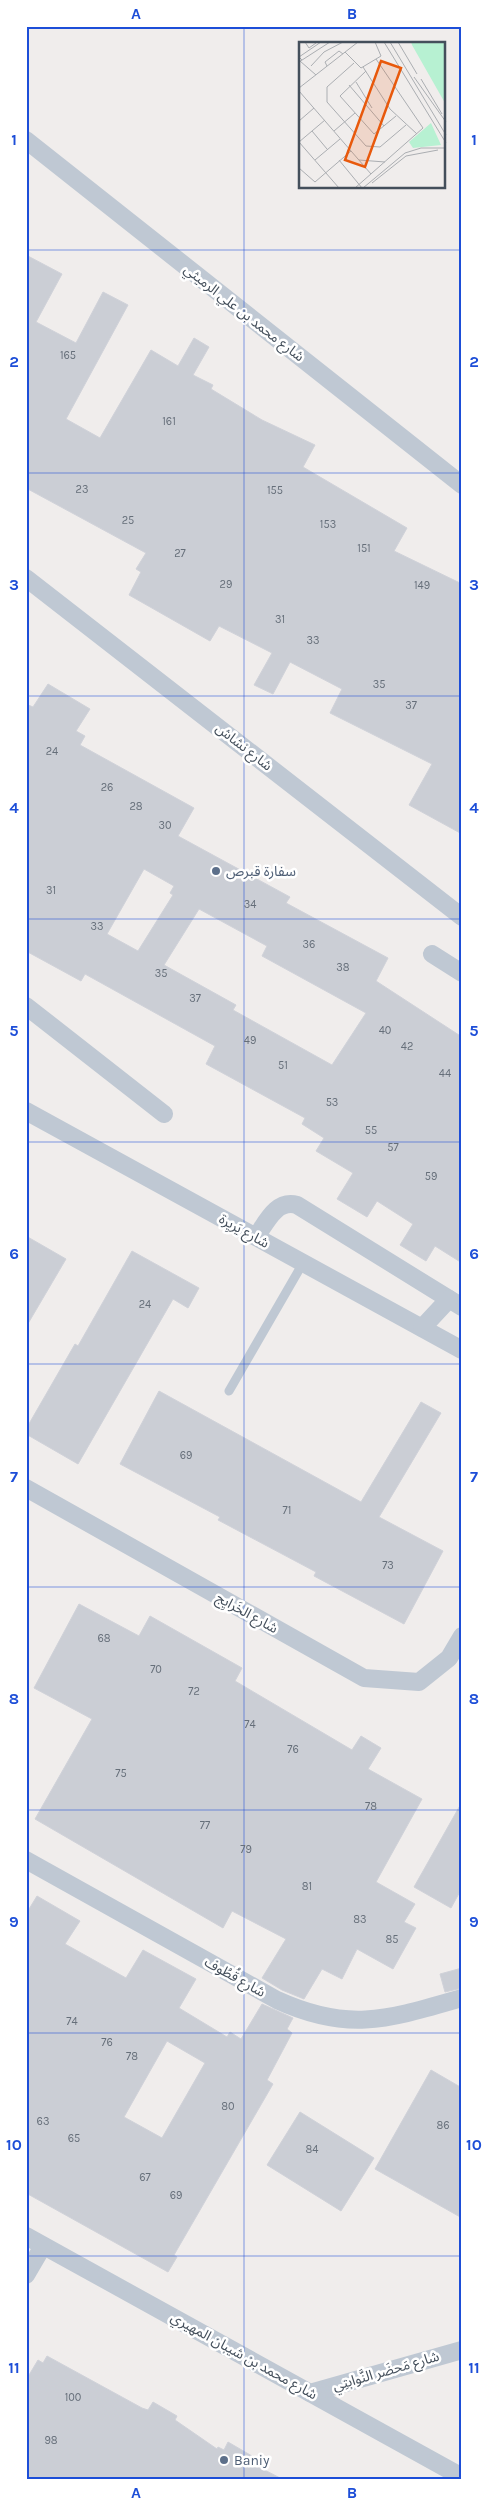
<svg xmlns="http://www.w3.org/2000/svg" width="488" height="2506" viewBox="0 0 488 2506" font-family="Karla,'Noto Sans Arabic',sans-serif">
<style>
.building{fill:#cbced5;stroke:#d0d2d9;fill-rule:evenodd}
.lines{fill:none;stroke-linecap:round;stroke-linejoin:round}
.service{stroke:#bfc8d3;stroke-width:9}
.minor{stroke:#bfc8d3;stroke-width:18}
.grid{fill:none;stroke:#1d4ed8;stroke-width:1;stroke-opacity:0.55}
.service-dot{fill:#5c6f8a;stroke:#fff;stroke-width:2}
.labels{text-anchor:middle;dominant-baseline:central;stroke-width:5;stroke-linejoin:round;paint-order:stroke}
.number-label{font-size:11px;fill:#666f7a}
.street-label{font-size:14px;fill:#444f5b;stroke:#fff}
.service-label{font-size:14px;fill:#4e5e75;stroke:#fff;text-anchor:start}
.inset-road{fill:none;stroke:#abaeb2;stroke-width:1}
.view{fill:#e8590c;fill-opacity:0.15;stroke:#e8590c;stroke-width:2.5}
.inset-edge{fill:none;stroke:#444f5b;stroke-width:2.5}
.neatline{fill:none;stroke:#1d4ed8;stroke-width:2}
.grid-label{font-size:16px;text-anchor:middle;font-weight:bold;fill:#1d4ed8}
</style>
<rect width="100%" height="100%" fill="#f0edec"/>
<!-- building -->
<g class="building">
<path d="M 26,255 L 62,274 L 36,322 L 76,343 L 103,292 L 128,305 L 66,419 L 100,438 L 151,350 L 178,366 L 194,338 L 209,347 L 193,375 L 213,385 L 211,389 L 262,420 L 315,445 L 303,467 L 407,528 L 394,551 L 462,584 L 462,834 L 409,805 L 432,764 L 330,713 L 342,689 L 290,662 L 273,694 L 254,685 L 272,653 L 219,626 L 210,641 L 129,595 L 141,572 L 136,569 L 146,553 L 26,488 Z"/>
<path d="M 48,684 L 90,709 L 76,731 L 85,736 L 80,745 L 194,808 L 178,836 L 290,897 L 286,903 L 388,958 L 376,981 L 462,1037 L 462,1263 L 435,1246 L 426,1261 L 400,1245 L 413,1224 L 377,1201 L 367,1217 L 337,1199 L 353,1173 L 316,1151 L 324,1138 L 302,1124 L 305,1118 L 206,1064 L 215,1046 L 85,974 L 81,981 L 26,951 L 26,704 L 33,707 ZM 144,869 L 174,886 L 170,893 L 173,895 L 138,951 L 107,934 ZM 199,909 L 267,946 L 262,956 L 366,1013 L 332,1065 L 233,1010 L 236,1005 L 164,965 Z"/>
<path d="M 26,1236 L 66,1259 L 26,1327 Z"/>
<path d="M 132,1251 L 199,1288 L 188,1308 L 173,1299 L 78,1464 L 26,1434 L 26,1429 L 75,1344 L 78,1346 Z"/>
<path d="M 159,1391 L 361,1502 L 421,1402 L 441,1413 L 379,1517 L 443,1551 L 404,1624 L 314,1576 L 316,1572 L 218,1520 L 220,1517 L 120,1464 Z"/>
<path d="M 79,1604 L 139,1636 L 150,1616 L 242,1668 L 235,1681 L 352,1750 L 361,1736 L 381,1748 L 368,1769 L 422,1799 L 376,1882 L 415,1904 L 404,1922 L 416,1928 L 393,1969 L 357,1949 L 342,1979 L 322,1969 L 304,1999 L 282,1990 L 262,1978 L 286,1939 L 232,1911 L 223,1928 L 35,1819 L 92,1719 L 34,1688 Z"/>
<path d="M 462,1802 L 462,1888 L 451,1908 L 414,1887 Z"/>
<path d="M 37,1896 L 80,1921 L 65,1944 L 126,1978 L 143,1950 L 196,1979 L 179,2008 L 227,2037 L 230,2032 L 241,2039 L 262,2004 L 293,2018 L 287,2029 L 292,2033 L 267,2080 L 273,2084 L 174,2255 L 177,2257 L 168,2272 L 26,2193 L 26,1914 ZM 167,2041 L 205,2063 L 162,2138 L 124,2117 Z"/>
<path d="M 462,1968 L 462,1988 L 445,1992 L 440,1974 Z"/>
<path d="M 431,2070 L 462,2088 L 462,2218 L 375,2169 Z"/>
<path d="M 300,2112 L 374,2158 L 341,2211 L 267,2165 Z"/>
<path d="M 47,2356 L 142,2408 L 148,2410 L 153,2402 L 177,2416 L 175,2420 L 217,2449 L 218,2447 L 224,2450 L 228,2442 L 252,2456 L 249,2462 L 284,2480 L 26,2480 L 26,2380 L 38,2360 L 43,2363 Z"/>
</g>
<g class="lines">
<!-- service -->
<path class="service" d="M 229,1391 L 303,1263"/>
<!-- minor -->
<g class="minor">
<path d="M 26,140 L 462,485"/>
<path d="M 26,578 L 462,917"/>
<path d="M 432,954 L 462,973"/>
<path d="M 26,1006 L 164,1114"/>
<path d="M 26,1111 L 462,1350"/>
<path d="M 256,1237 C 266,1223 276,1199 297,1205 L 462,1307"/>
<path d="M 422,1328 L 449,1299"/>
<path d="M 26,1488 L 364,1678 L 419,1682 L 449,1658 L 462,1636"/>
<path d="M 26,1860 L 277,2000 C 349,2033 389,2019 462,1998"/>
<path d="M 26,2236 L 462,2477"/>
<path d="M 26,2275 L 43,2246"/>
<path d="M 310,2393 L 462,2350"/>
</g>
</g>
<!-- grid -->
<path class="grid" d="M 244,26 L 244,2480M 26,250 L 462,250M 26,473 L 462,473M 26,696 L 462,696M 26,919 L 462,919M 26,1142 L 462,1142M 26,1364 L 462,1364M 26,1587 L 462,1587M 26,1810 L 462,1810M 26,2033 L 462,2033M 26,2256 L 462,2256"/>
<!-- markers -->
<g class="service-dot">
<circle cx="216" cy="871" r="5"/>
<circle cx="224" cy="2460" r="5"/>
</g>
<g class="labels">
<!-- number labels -->
<g class="number-label">
<text x="68" y="355">165</text>
<text x="169" y="421">161</text>
<text x="82" y="489">23</text>
<text x="275" y="490">155</text>
<text x="128" y="520">25</text>
<text x="328" y="524">153</text>
<text x="364" y="548">151</text>
<text x="180" y="553">27</text>
<text x="226" y="584">29</text>
<text x="422" y="585">149</text>
<text x="280" y="619">31</text>
<text x="313" y="640">33</text>
<text x="379" y="684">35</text>
<text x="411" y="705">37</text>
<text x="52" y="751">24</text>
<text x="107" y="787">26</text>
<text x="136" y="806">28</text>
<text x="165" y="825">30</text>
<text x="51" y="890">31</text>
<text x="250" y="904">34</text>
<text x="97" y="926">33</text>
<text x="309" y="944">36</text>
<text x="343" y="967">38</text>
<text x="161" y="973">35</text>
<text x="195" y="998">37</text>
<text x="385" y="1030">40</text>
<text x="250" y="1040">49</text>
<text x="407" y="1046">42</text>
<text x="283" y="1065">51</text>
<text x="445" y="1073">44</text>
<text x="332" y="1102">53</text>
<text x="371" y="1130">55</text>
<text x="393" y="1147">57</text>
<text x="431" y="1176">59</text>
<text x="145" y="1304">24</text>
<text x="186" y="1455">69</text>
<text x="287" y="1510">71</text>
<text x="388" y="1565">73</text>
<text x="104" y="1638">68</text>
<text x="156" y="1669">70</text>
<text x="194" y="1691">72</text>
<text x="250" y="1724">74</text>
<text x="293" y="1749">76</text>
<text x="121" y="1773">75</text>
<text x="371" y="1806">78</text>
<text x="205" y="1825">77</text>
<text x="246" y="1849">79</text>
<text x="307" y="1886">81</text>
<text x="360" y="1919">83</text>
<text x="392" y="1939">85</text>
<text x="72" y="2021">74</text>
<text x="107" y="2042">76</text>
<text x="132" y="2056">78</text>
<text x="228" y="2106">80</text>
<text x="43" y="2121">63</text>
<text x="443" y="2125">86</text>
<text x="74" y="2138">65</text>
<text x="312" y="2149">84</text>
<text x="145" y="2177">67</text>
<text x="176" y="2195">69</text>
<text x="73" y="2397">100</text>
<text x="51" y="2440">98</text>
</g>
<!-- street labels -->
<g class="street-label">
<text transform="translate(244 313) rotate(38)">شارع محمد بن علي الرميثي</text>
<text transform="translate(244 747) rotate(38)">شارع نشاش</text>
<text transform="translate(244 1231) rotate(29)">شارع يَريِرة</text>
<text transform="translate(247 1613) rotate(29)">شارع الخَرايِج</text>
<text transform="translate(235 1977) rotate(29)">شارع قُطُوف</text>
<text transform="translate(244 2356) rotate(29)">شارع محمد بن شيبان المهيري</text>
<text transform="translate(386 2371) rotate(-16)">شارع مَحضَر النَّوابتِي</text>
</g>
<!-- service labels -->
<g class="service-label">
<text x="226" y="871">سفارة قبرص</text>
<text x="234" y="2460">Baniy</text>
</g>
</g>
<!-- overview -->
<g transform="translate(299 42)">
<rect width="146" height="146" fill="#f0edec"/>
<path d="M 112,0 L 146,0 L 146,61 L 113,3 ZM 132,81 L 142,103 L 114,106 L 110,100 Z" fill="#b7f1d2"/>
<path class="inset-road" d="M 6,0 L 10,6 L 17,1M 85,0 L 147,101M 91,0 L 147,93M 99,0 L 118,32M 46,10 L 62,26 L 82,14 L 76,0M 3,18 L 0,15 L 22,0M 1,19 L 17,33M 0,20 L 31,0M 55,21 L 28,45 L 28,60 L 67,104 L 81,105 L 107,83M 12,24 L 25,10 L 44,0M 28,24 L 26,20 L 40,9 L 44,12M 64,25 L 91,67 L 118,92M 67,29 L 41,54 L 75,92 L 97,74M 115,35 L 147,80M 122,37 L 143,72M 57,40 L 73,66M 50,43 L 85,84M 0,46 L 59,0M 0,49 L 72,132M 0,79 L 15,66M 13,89 L 28,107M 35,89 L 56,71M 0,100 L 40,146M 0,100 L 26,78M 16,118 L 41,97M 40,118 L 63,146M 60,118 L 86,120M 0,126 L 16,140 L 52,109M 73,141 L 107,114 L 139,108M 56,146 L 124,86 L 77,17M 64,146 L 106,111 L 122,106 L 147,106"/>
<path class="view" d="M 82,19 L 102,26 L 66,125 L 46,118 Z"/>
<rect width="146" height="146" class="inset-edge"/>
</g>
<!-- border -->
<rect width="488" height="2506" fill="none" stroke="#ffffff" stroke-width="55"/>
<rect x="28" y="28" width="432" height="2450" class="neatline"/>
<g class="grid-label">
<text x="136" y="19">A</text>
<text x="352" y="19">B</text>
<text x="14" y="145">1</text>
<text x="474" y="145">1</text>
<text x="14" y="367">2</text>
<text x="474" y="367">2</text>
<text x="14" y="590">3</text>
<text x="474" y="590">3</text>
<text x="14" y="813">4</text>
<text x="474" y="813">4</text>
<text x="14" y="1036">5</text>
<text x="474" y="1036">5</text>
<text x="14" y="1259">6</text>
<text x="474" y="1259">6</text>
<text x="14" y="1482">7</text>
<text x="474" y="1482">7</text>
<text x="14" y="1704">8</text>
<text x="474" y="1704">8</text>
<text x="14" y="1927">9</text>
<text x="474" y="1927">9</text>
<text x="14" y="2150">10</text>
<text x="474" y="2150">10</text>
<text x="14" y="2373">11</text>
<text x="474" y="2373">11</text>
<text x="136" y="2498">A</text>
<text x="352" y="2498">B</text>
</g>
</svg>
